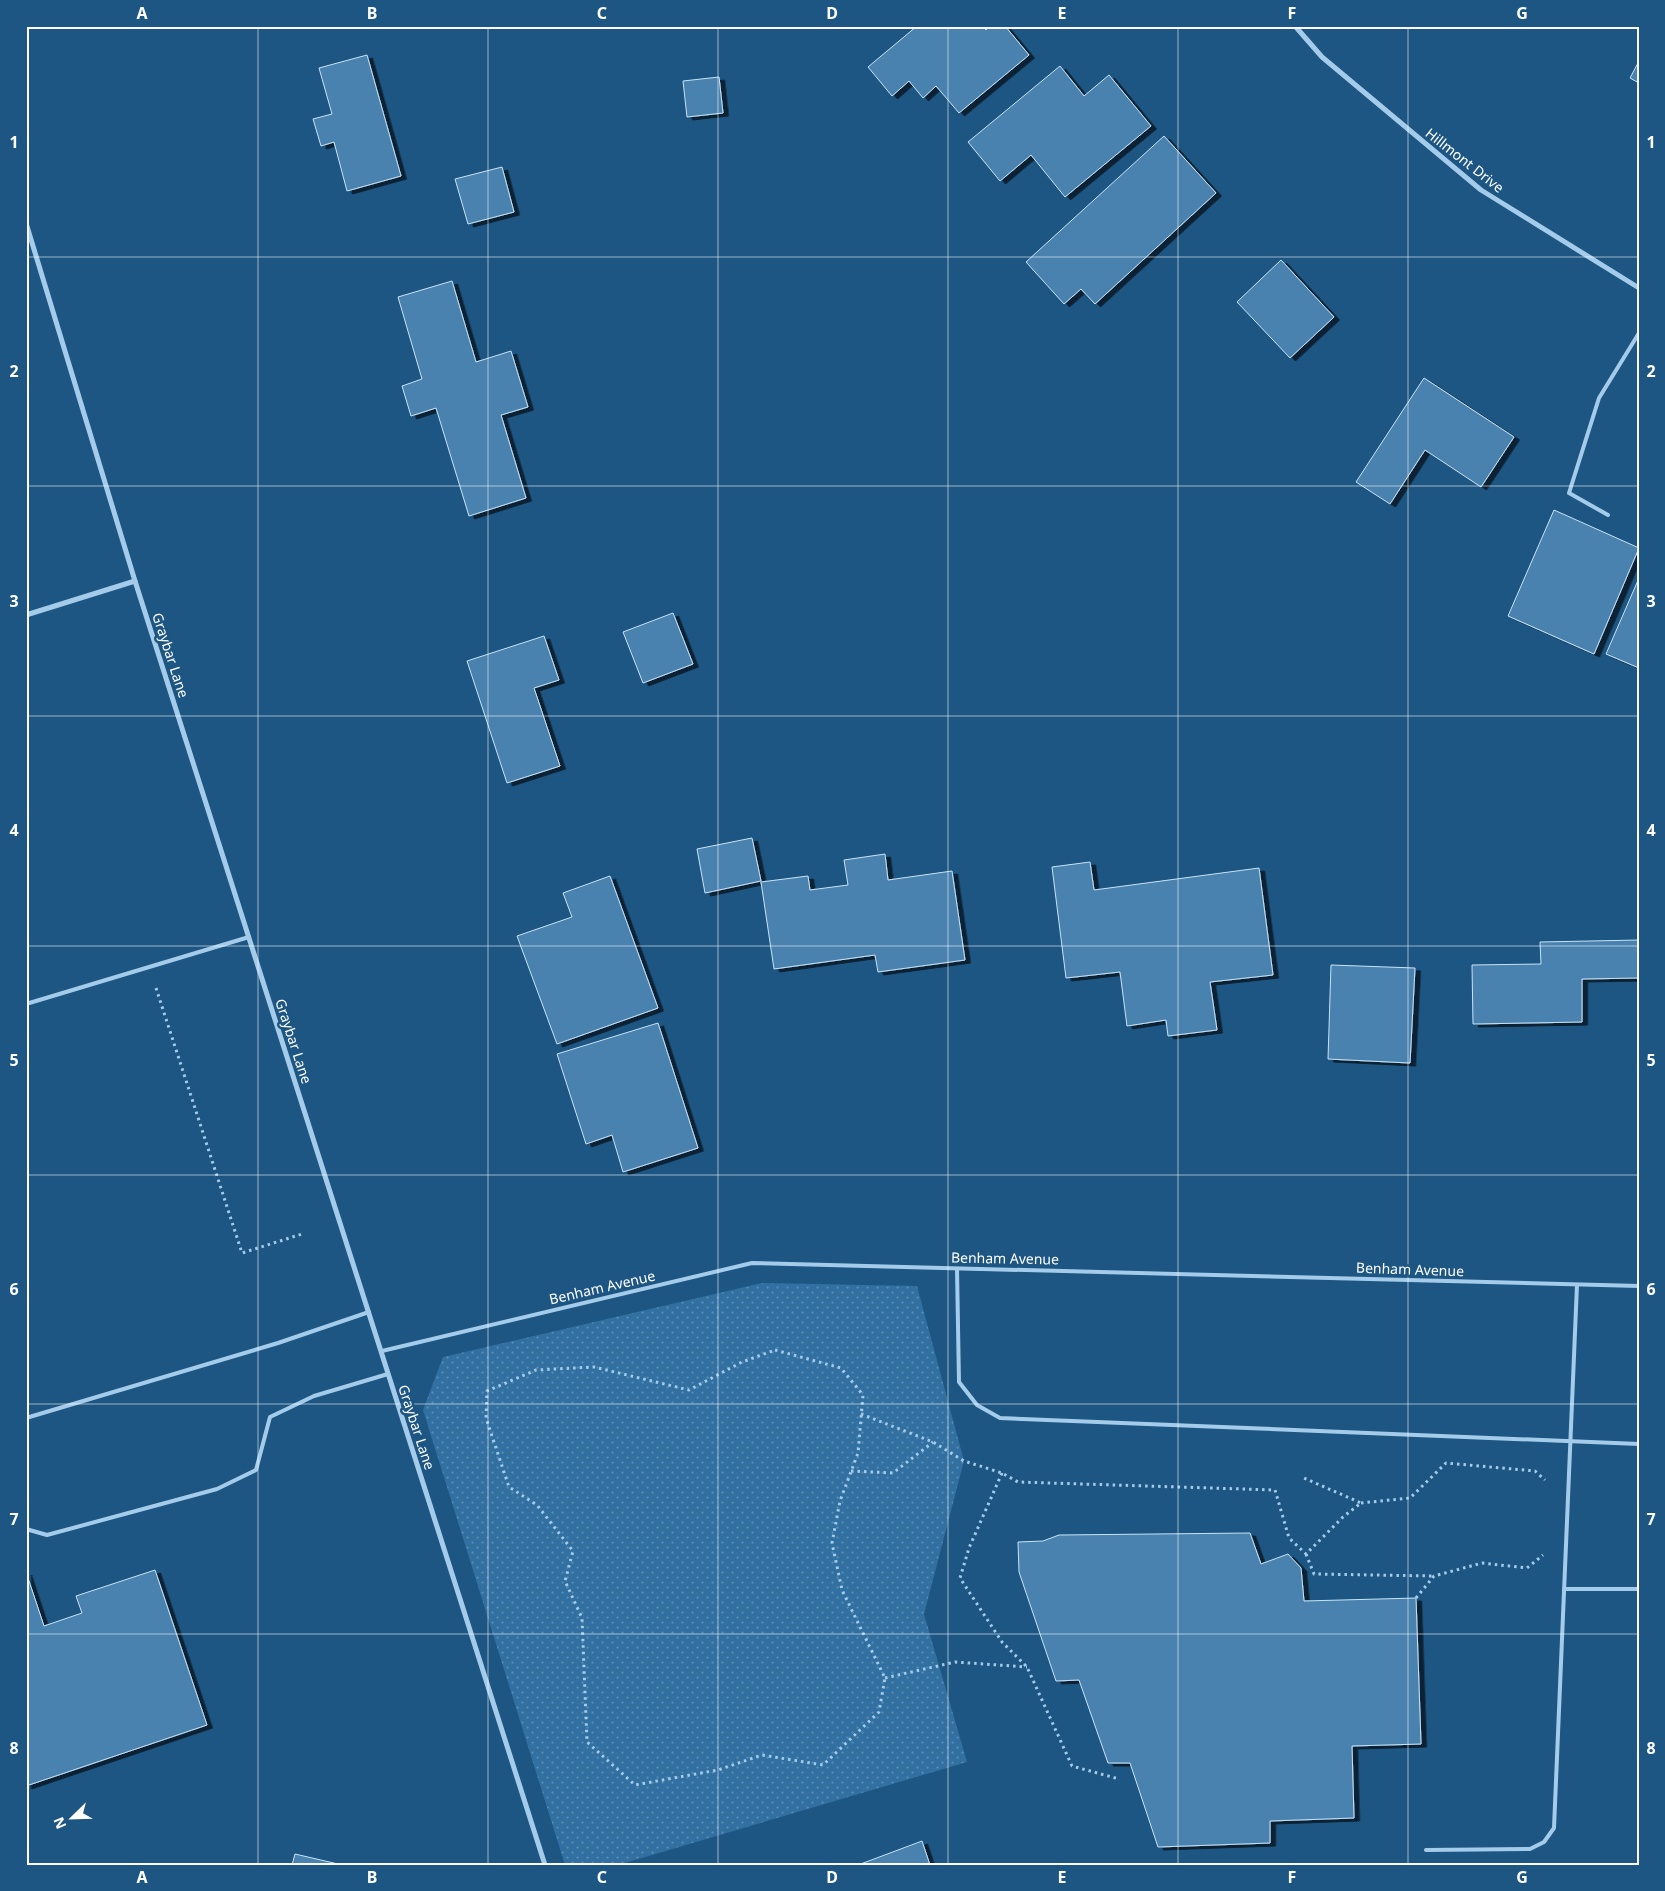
<svg xmlns="http://www.w3.org/2000/svg" width="1665" height="1891" viewBox="0 0 1665 1891" font-family="'Noto Sans',sans-serif">
<style>
.park{fill:url(#park-dots)}
.building{fill:#4a82ae;stroke:#c8e3f7;filter:url(#shadow)}
.lines{fill:none;stroke-linecap:round;stroke-linejoin:round}
.path{stroke:#a4ccea;stroke-width:3;stroke-dasharray:2.5 4;stroke-linecap:butt}
.lane{stroke:#a4ccea;stroke-width:4}
.street{stroke:#a4ccea;stroke-width:5}
.grid{fill:none;stroke:#fff;stroke-width:1;stroke-opacity:0.55}
.labels{text-anchor:middle;dominant-baseline:central;stroke-width:5;stroke-linejoin:round;paint-order:stroke}
.street-label{font-size:14px;fill:#fff;stroke:#1d5683}
.neatline{fill:none;stroke:#fff;stroke-width:2}
.grid-label{font-size:16px;text-anchor:middle;font-weight:bold;fill:#fff}
</style>
<defs>
<pattern id="park-dots" width="8" height="8" patternUnits="userSpaceOnUse" patternTransform="scale(1.25)"><rect width="8" height="8" fill="#3170a1"/><path d="M2 2h.1M6 6h.1" fill="none" stroke="#5a8db4" stroke-width="1.8" stroke-linecap="round"/></pattern>
<filter id="shadow"><feDropShadow dx="5.5" dy="3" stdDeviation="0" flood-color="#0009"/></filter>
</defs>
<rect width="100%" height="100%" fill="#1d5683"/>
<!-- park -->
<path class="park" d="M 762,1283 L 917,1286 L 964,1461 L 924,1614 L 967,1762 L 618,1865 L 565,1865 L 423,1410 L 443,1357 Z"/>
<!-- building -->
<g class="building">
<path d="M 917,26 L 983,26 L 986,30 L 990,26 L 1005,26 L 1029,55 L 959,113 L 936,86 L 923,98 L 909,81 L 892,96 L 868,67 Z"/>
<path d="M 367,55 L 401,176 L 347,191 L 334,142 L 321,146 L 313,119 L 332,114 L 319,68 Z"/>
<path d="M 1639,61 L 1639,83 L 1630,78 Z"/>
<path d="M 1060,66 L 1084,96 L 1109,75 L 1151,126 L 1065,197 L 1031,155 L 1000,181 L 968,142 Z"/>
<path d="M 719,77 L 723,113 L 687,117 L 683,81 Z"/>
<path d="M 1164,136 L 1216,193 L 1095,304 L 1081,289 L 1064,304 L 1026,262 Z"/>
<path d="M 502,167 L 514,212 L 468,224 L 455,179 Z"/>
<path d="M 1281,260 L 1334,317 L 1290,358 L 1237,302 Z"/>
<path d="M 452,281 L 476,362 L 511,351 L 528,407 L 501,415 L 526,498 L 469,516 L 436,408 L 411,416 L 402,386 L 422,379 L 398,297 Z"/>
<path d="M 1424,378 L 1514,437 L 1481,487 L 1425,450 L 1390,504 L 1356,482 Z"/>
<path d="M 1554,510 L 1639,548 L 1594,654 L 1508,616 Z"/>
<path d="M 1639,578 L 1639,668 L 1606,654 Z"/>
<path d="M 673,613 L 693,664 L 643,683 L 623,632 Z"/>
<path d="M 544,636 L 559,680 L 534,688 L 560,766 L 507,783 L 467,661 Z"/>
<path d="M 752,838 L 761,881 L 705,893 L 697,849 Z"/>
<path d="M 885,854 L 888,880 L 952,871 L 965,960 L 878,972 L 875,955 L 774,969 L 761,882 L 808,876 L 810,890 L 848,885 L 844,860 Z"/>
<path d="M 1090,862 L 1094,890 L 1259,868 L 1273,975 L 1210,982 L 1217,1030 L 1168,1036 L 1166,1020 L 1127,1026 L 1120,972 L 1066,978 L 1052,867 Z"/>
<path d="M 610,876 L 658,1008 L 557,1044 L 517,936 L 572,917 L 563,893 Z"/>
<path d="M 1639,940 L 1639,978 L 1582,979 L 1582,1022 L 1473,1024 L 1472,965 L 1541,964 L 1540,942 Z"/>
<path d="M 1331,965 L 1415,968 L 1410,1063 L 1328,1059 Z"/>
<path d="M 658,1023 L 698,1148 L 623,1172 L 612,1135 L 586,1144 L 557,1054 Z"/>
<path d="M 1250,1533 L 1261,1564 L 1288,1554 L 1301,1568 L 1304,1601 L 1416,1598 L 1421,1744 L 1352,1746 L 1354,1818 L 1270,1821 L 1270,1843 L 1158,1847 L 1130,1763 L 1108,1763 L 1079,1680 L 1056,1681 L 1019,1572 L 1018,1542 L 1043,1541 L 1059,1535 Z"/>
<path d="M 155,1570 L 207,1725 L 26,1786 L 26,1572 L 44,1626 L 82,1613 L 76,1596 Z"/>
<path d="M 922,1841 L 930,1865 L 858,1865 Z"/>
<path d="M 295,1854 L 338,1864 L 292,1865 Z"/>
</g>
<g class="lines">
<!-- path -->
<g class="path">
<path d="M 156,988 L 242,1253 L 302,1234"/>
<path d="M 775,1350 L 841,1368 L 863,1395 L 858,1453 L 840,1501 L 832,1543 L 842,1590 L 885,1678 L 879,1712 L 823,1765 L 762,1755 L 718,1770 L 635,1785 L 587,1742 L 582,1618 L 565,1581 L 573,1551 L 537,1505 L 509,1487 L 486,1418 L 487,1391 L 536,1370 L 594,1367 L 689,1390 L 742,1362 Z"/>
<path d="M 861,1414 L 933,1442 L 964,1461 L 1002,1473 L 1018,1482 L 1275,1490 L 1289,1538 L 1306,1554 L 1343,1517 L 1361,1503 L 1304,1478"/>
<path d="M 851,1471 L 893,1473 L 933,1442"/>
<path d="M 1002,1473 L 969,1548 L 960,1578 L 1002,1642 L 1027,1667 L 1072,1766 L 1119,1779"/>
<path d="M 1361,1503 L 1410,1498 L 1446,1463 L 1535,1471 L 1545,1480"/>
<path d="M 1306,1554 L 1314,1574 L 1433,1576"/>
<path d="M 1416,1598 L 1434,1576 L 1482,1563 L 1527,1568 L 1543,1555"/>
<path d="M 885,1678 L 955,1662 L 1027,1667"/>
</g>
<!-- lane -->
<g class="lane">
<path d="M 1608,515 L 1569,493 L 1599,398 L 1639,333"/>
<path d="M 26,1004 L 249,937"/>
<path d="M 957,1269 L 959,1382 L 977,1405 L 1000,1418 L 1639,1444"/>
<path d="M 382,1351 L 752,1263 L 1639,1286"/>
<path d="M 26,1418 L 278,1343 L 369,1312"/>
<path d="M 26,1529 L 47,1535 L 217,1489 L 256,1470 L 270,1417 L 314,1396 L 388,1374"/>
<path d="M 1564,1589 L 1639,1589"/>
<path d="M 1426,1850 L 1530,1849 L 1544,1842 L 1554,1828 L 1577,1285"/>
</g>
<!-- street -->
<g class="street">
<path d="M 1295,26 L 1322,57 L 1481,190 L 1639,288"/>
<path d="M 26,223 L 135,581 L 545,1865"/>
<path d="M 26,615 L 135,581"/>
</g>
</g>
<!-- grid -->
<path class="grid" d="M 258,26 L 258,1865M 488,26 L 488,1865M 718,26 L 718,1865M 948,26 L 948,1865M 1178,26 L 1178,1865M 1408,26 L 1408,1865M 26,257 L 1639,257M 26,486 L 1639,486M 26,716 L 1639,716M 26,946 L 1639,946M 26,1175 L 1639,1175M 26,1404 L 1639,1404M 26,1634 L 1639,1634"/>
<g class="labels">
<!-- street labels -->
<g class="street-label">
<text transform="translate(1465 160) rotate(38)">Hillmont Drive</text>
<text transform="translate(171 655) rotate(72)">Graybar Lane</text>
<text transform="translate(294 1041) rotate(72)">Graybar Lane</text>
<text transform="translate(1005 1258) rotate(1)">Benham Avenue</text>
<text transform="translate(1410 1269) rotate(2)">Benham Avenue</text>
<text transform="translate(602 1287) rotate(-13)">Benham Avenue</text>
<text transform="translate(417 1427) rotate(72)">Graybar Lane</text>
</g>
</g>
<!-- border -->
<rect width="1665" height="1891" fill="none" stroke="#1d5683" stroke-width="55"/>
<!-- north arrow -->
<g transform="translate(72 1818) rotate(247)" stroke="#1d5683" stroke-width="4" paint-order="stroke">
<path d="M0-4L9 19L0 12L-9 19Z" fill="#ffffff"/>
<text y="-8" font-size="14" font-weight="bold" text-anchor="middle" fill="#ffffff">N</text>
</g>
<rect x="28" y="28" width="1610" height="1836" class="neatline"/>
<g class="grid-label">
<text x="142" y="19">A</text>
<text x="372" y="19">B</text>
<text x="602" y="19">C</text>
<text x="832" y="19">D</text>
<text x="1062" y="19">E</text>
<text x="1292" y="19">F</text>
<text x="1522" y="19">G</text>
<text x="14" y="148">1</text>
<text x="1651" y="148">1</text>
<text x="14" y="377">2</text>
<text x="1651" y="377">2</text>
<text x="14" y="607">3</text>
<text x="1651" y="607">3</text>
<text x="14" y="836">4</text>
<text x="1651" y="836">4</text>
<text x="14" y="1066">5</text>
<text x="1651" y="1066">5</text>
<text x="14" y="1295">6</text>
<text x="1651" y="1295">6</text>
<text x="14" y="1525">7</text>
<text x="1651" y="1525">7</text>
<text x="14" y="1754">8</text>
<text x="1651" y="1754">8</text>
<text x="142" y="1883">A</text>
<text x="372" y="1883">B</text>
<text x="602" y="1883">C</text>
<text x="832" y="1883">D</text>
<text x="1062" y="1883">E</text>
<text x="1292" y="1883">F</text>
<text x="1522" y="1883">G</text>
</g>
</svg>
